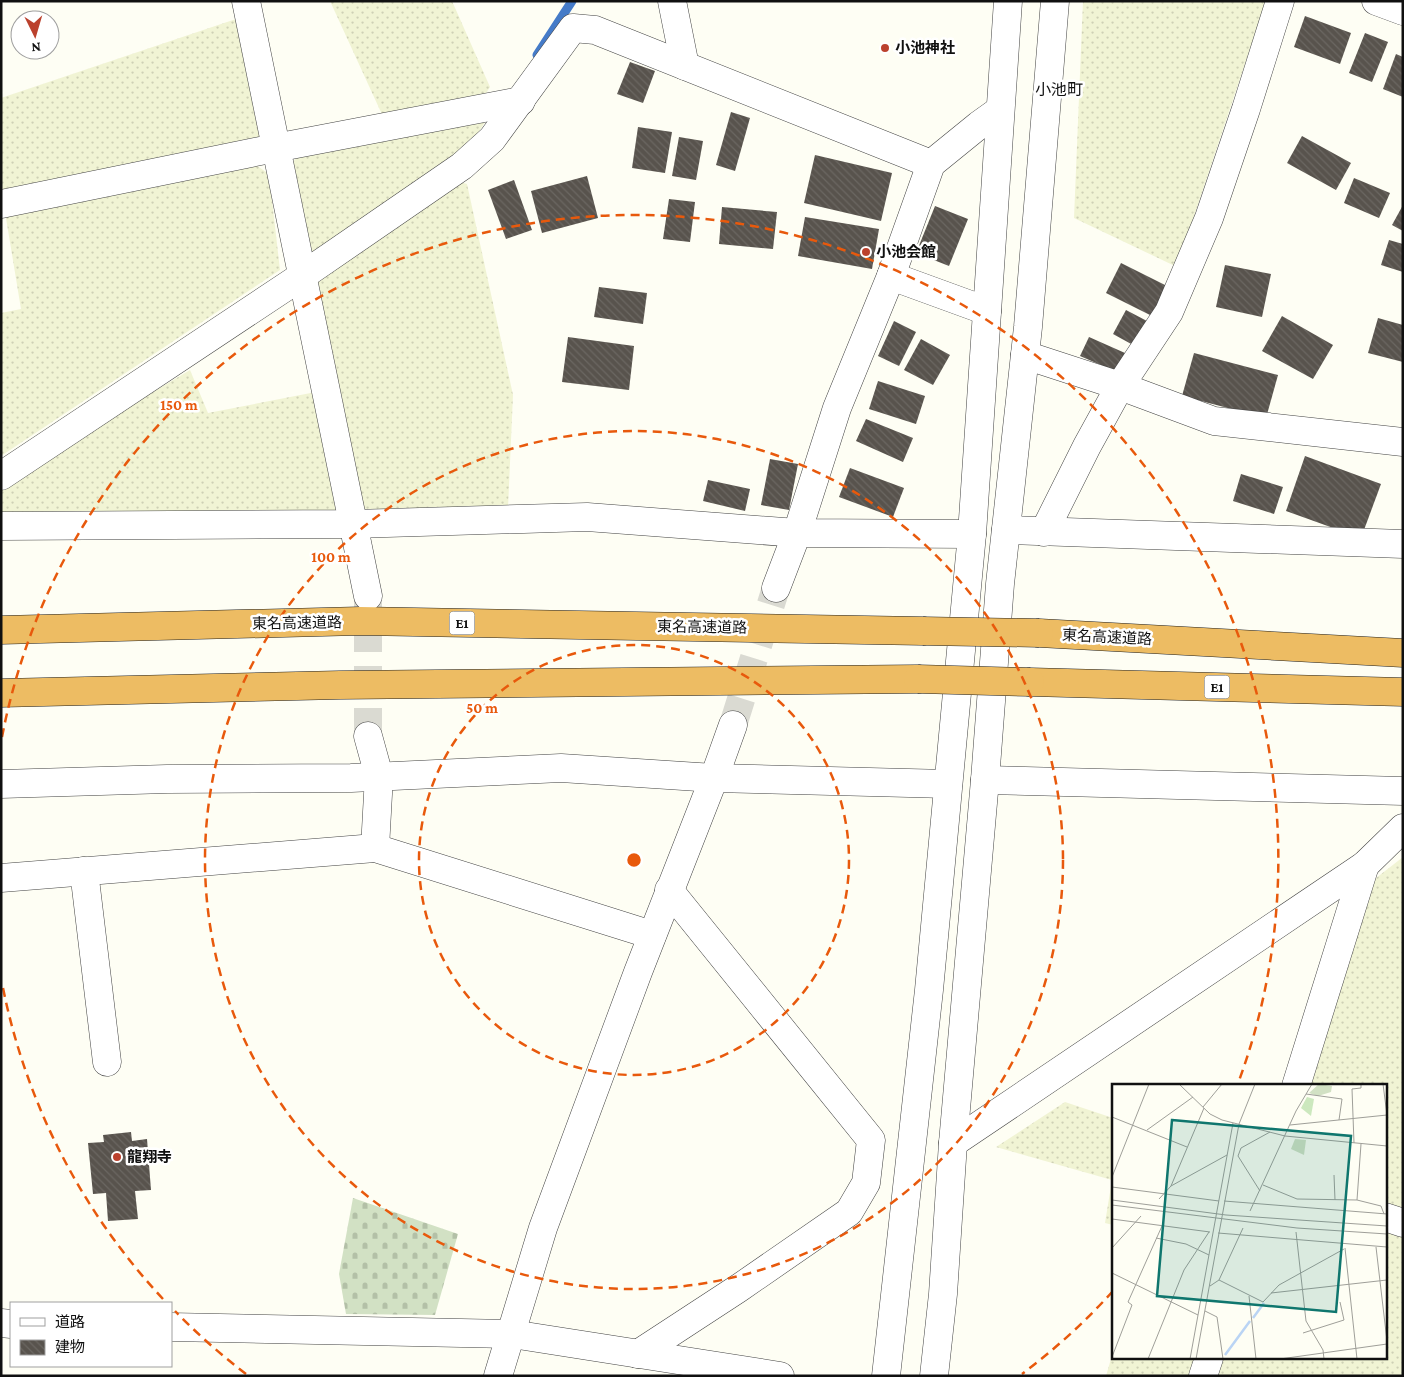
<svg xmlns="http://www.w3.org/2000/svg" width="1404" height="1377" viewBox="0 0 1404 1377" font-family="'Crimson Pro','Noto Sans JP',serif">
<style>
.farmland{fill:url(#farmland-dots)}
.cemetery{fill:url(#cemetery-stones)}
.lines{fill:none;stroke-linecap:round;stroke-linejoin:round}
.stream{stroke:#457bc8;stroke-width:9}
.building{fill:url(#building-back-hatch)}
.minor-tunnel{stroke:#dadad2;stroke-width:28;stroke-dasharray:28 14;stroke-linecap:butt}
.tertiary-tunnel{stroke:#dadad2;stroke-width:28;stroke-dasharray:28 14;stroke-linecap:butt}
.minor-casing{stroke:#434343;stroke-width:29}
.tertiary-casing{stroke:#434343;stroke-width:29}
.motorway-casing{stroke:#212121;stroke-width:29}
.minor{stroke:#fff;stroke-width:28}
.tertiary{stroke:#fff;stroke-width:28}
.motorway{stroke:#edbc63;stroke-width:28}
.motorway-bridge-casing{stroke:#212121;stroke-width:29;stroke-linecap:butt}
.motorway-bridge{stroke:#edbc63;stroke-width:28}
.ring{fill:none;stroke:#e8590c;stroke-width:2.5;stroke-dasharray:9 6}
.poi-dot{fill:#bb412d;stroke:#fff;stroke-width:2}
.labels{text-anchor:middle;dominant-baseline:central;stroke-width:5;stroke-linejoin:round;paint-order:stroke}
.shield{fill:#fff;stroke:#585858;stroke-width:1}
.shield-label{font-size:14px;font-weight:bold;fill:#101010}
.poi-label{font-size:15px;font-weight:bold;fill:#101010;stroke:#fff;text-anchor:start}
.street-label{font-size:15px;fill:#101010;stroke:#fff}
.neighbourhood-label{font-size:16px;fill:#101010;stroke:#fff}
.inset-river{fill:none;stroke:#bad4f4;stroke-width:2.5}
.inset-road{fill:none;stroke:#9f9f99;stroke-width:1}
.view{fill:#0f766e;fill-opacity:0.15;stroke:#0f766e;stroke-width:2.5}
.inset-edge{fill:none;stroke:#101010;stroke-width:2.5}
.centre{fill:#e8590c;stroke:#fff;stroke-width:2.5}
.ring-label{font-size:15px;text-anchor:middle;font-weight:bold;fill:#e8590c;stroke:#fff;stroke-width:5;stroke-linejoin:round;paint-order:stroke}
</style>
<defs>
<pattern id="farmland-dots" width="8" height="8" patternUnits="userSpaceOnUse" patternTransform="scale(1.25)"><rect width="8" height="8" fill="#f1f4d4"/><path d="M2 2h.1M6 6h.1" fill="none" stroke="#ced0b5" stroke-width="1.8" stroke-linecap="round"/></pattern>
<pattern id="cemetery-stones" width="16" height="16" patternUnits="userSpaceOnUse" patternTransform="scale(1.25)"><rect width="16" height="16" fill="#d2e1c4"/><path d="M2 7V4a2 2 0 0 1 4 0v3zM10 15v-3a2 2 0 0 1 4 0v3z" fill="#b3c0a7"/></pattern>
<pattern id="building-back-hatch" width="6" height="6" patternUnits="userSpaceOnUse" patternTransform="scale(1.25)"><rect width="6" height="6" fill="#58534d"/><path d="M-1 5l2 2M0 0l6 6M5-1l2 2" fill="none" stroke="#6b6762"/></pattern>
</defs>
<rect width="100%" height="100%" fill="#fefef4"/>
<!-- farmland -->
<g class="farmland">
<path d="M 330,1 L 452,1 L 490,87 L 483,98 L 385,121 Z"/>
<path d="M 1083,1 L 1266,1 L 1177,267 L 1074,218 Z"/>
<path d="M 236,19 L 262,140 L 1,195 L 1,98 Z"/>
<path d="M 487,119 L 465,153 L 306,256 L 288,169 L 301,151 Z"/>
<path d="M 253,163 L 269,174 L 280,270 L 1,456 L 1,313 L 21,309 L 5,212 Z"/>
<path d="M 460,182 L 467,184 L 513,395 L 508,508 L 361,514 L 317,277 Z"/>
<path d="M 190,370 L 208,413 L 321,391 L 343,511 L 1,521 L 1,483 Z"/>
<path d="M 1403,857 L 1403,1209 L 1385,1203 L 1385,1086 L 1307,1086 L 1371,882 Z"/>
<path d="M 1065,1102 L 1113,1118 L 1113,1225 L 1105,1223 L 1112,1180 L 996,1147 Z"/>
<path d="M 1385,1224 L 1403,1229 L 1403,1376 L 1216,1376 L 1221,1358 L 1385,1358 Z"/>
<path d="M 1113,1352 L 1113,1358 L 1195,1358 L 1190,1376 L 1106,1376 Z"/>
</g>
<!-- cemetery -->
<path class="cemetery" d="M 353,1198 L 458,1234 L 435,1315 L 346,1314 L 339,1274 Z"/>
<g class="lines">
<!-- stream -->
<path class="stream" d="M 537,55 L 572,1"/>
</g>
<!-- building -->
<g class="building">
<path d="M 1305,16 L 1351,33 L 1340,64 L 1294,47 Z"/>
<path d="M 1365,33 L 1388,42 L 1372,82 L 1349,73 Z"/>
<path d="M 1396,54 L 1403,57 L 1403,97 L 1383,89 Z"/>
<path d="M 630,62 L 655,71 L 643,103 L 617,94 Z"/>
<path d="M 731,112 L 750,118 L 735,171 L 716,165 Z"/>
<path d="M 638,127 L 672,132 L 665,173 L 632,168 Z"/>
<path d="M 1302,136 L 1351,163 L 1336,190 L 1287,163 Z"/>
<path d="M 679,137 L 703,141 L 696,180 L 672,176 Z"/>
<path d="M 815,155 L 892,173 L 881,221 L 804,203 Z"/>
<path d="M 587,176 L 598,218 L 542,233 L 531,191 Z"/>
<path d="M 1354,178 L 1390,193 L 1379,218 L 1344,203 Z"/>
<path d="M 514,180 L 532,230 L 506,239 L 488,190 Z"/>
<path d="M 669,199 L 695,202 L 690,242 L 663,239 Z"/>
<path d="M 1403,205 L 1403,231 L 1392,225 Z"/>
<path d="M 935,206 L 968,219 L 949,266 L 916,253 Z"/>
<path d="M 722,207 L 777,212 L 773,249 L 719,244 Z"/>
<path d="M 805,217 L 879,229 L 872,269 L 798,256 Z"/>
<path d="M 1389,240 L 1403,244 L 1403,272 L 1381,265 Z"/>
<path d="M 1121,263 L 1167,286 L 1152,316 L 1106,293 Z"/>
<path d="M 1225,265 L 1271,274 L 1262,317 L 1216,307 Z"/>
<path d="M 599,287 L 647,293 L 643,324 L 594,317 Z"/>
<path d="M 1126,310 L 1147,321 L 1133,345 L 1113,334 Z"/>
<path d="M 1282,316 L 1333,345 L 1313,379 L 1262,351 Z"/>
<path d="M 1378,318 L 1403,325 L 1403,362 L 1368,353 Z"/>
<path d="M 894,321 L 916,332 L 899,366 L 878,356 Z"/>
<path d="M 568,337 L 634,346 L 629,390 L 562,382 Z"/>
<path d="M 1089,337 L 1125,353 L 1117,372 L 1080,356 Z"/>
<path d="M 921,339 L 950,355 L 933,385 L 904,370 Z"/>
<path d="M 1194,353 L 1278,375 L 1266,418 L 1182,396 Z"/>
<path d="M 878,381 L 925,396 L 916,424 L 869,409 Z"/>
<path d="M 866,419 L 913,438 L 903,462 L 856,441 Z"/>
<path d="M 1305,456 L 1381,484 L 1361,538 L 1286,511 Z"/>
<path d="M 770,459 L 798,464 L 789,510 L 761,505 Z"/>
<path d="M 850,468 L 904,488 L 893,517 L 839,497 Z"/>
<path d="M 1241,474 L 1283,487 L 1274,514 L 1233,501 Z"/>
<path d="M 708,480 L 750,489 L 745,511 L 703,501 Z"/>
<path d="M 131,1132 L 132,1141 L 147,1139 L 151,1190 L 135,1191 L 138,1219 L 108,1221 L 106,1193 L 93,1194 L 88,1143 L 104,1142 L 103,1135 Z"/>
</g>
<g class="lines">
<!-- minor-tunnel -->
<path class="minor-tunnel" d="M 368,736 L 368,597"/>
<!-- tertiary-tunnel -->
<path class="tertiary-tunnel" d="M 733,725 L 776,588"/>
<!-- minor casing -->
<g class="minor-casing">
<g id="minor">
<path d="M 246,1 L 368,596"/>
<path d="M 672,1 L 685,66"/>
<path d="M 1376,1 L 1403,11"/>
<path d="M 1,204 L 275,148 L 521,101"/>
<path d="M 891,276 L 987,311"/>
<path d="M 1025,355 L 1120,386 L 1214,421 L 1403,442"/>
<path d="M 1,476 L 302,276 L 462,166 L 492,139 L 573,28 L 595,30 L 931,164"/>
<path d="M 1,526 L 354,524 L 587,517 L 797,533 L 972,534"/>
<path d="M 1006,530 L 1403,544"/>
<path d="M 1044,532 L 1087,446 L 1120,386 L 1169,312 L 1209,218 L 1246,109 L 1280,1"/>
<path d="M 368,736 L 379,776 L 375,848"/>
<path d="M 985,780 L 1403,791"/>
<path d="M 1,784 L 167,779 L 351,778 L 561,768 L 714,778 L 948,784"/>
<path d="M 84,871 L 107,1062"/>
<path d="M 1,878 L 375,848 L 652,935"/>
<path d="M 1296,1086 L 1365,865"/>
<path d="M 953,1143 L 1365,865 L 1403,828"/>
<path d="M 1385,1217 L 1403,1223"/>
<path d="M 638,1354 L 739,1288 L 849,1212 L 866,1183 L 871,1140 L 669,890"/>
<path d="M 1203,1376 L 1209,1358"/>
</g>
</g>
<!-- tertiary casing -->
<g class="tertiary-casing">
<g id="tertiary">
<path d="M 776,588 L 797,533 L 837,408 L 891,276 L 931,164 L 979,125 L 1000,110"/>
<path d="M 1,1323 L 11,1324"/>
<path d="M 171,1327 L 512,1334 L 780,1376"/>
<path d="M 498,1376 L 543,1228 L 638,972 L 714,778 L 733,725"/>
<path d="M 886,1376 L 929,990 L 972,534 L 1008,1"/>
<path d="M 934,1376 L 943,1294 L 953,1143 L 985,780 L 1000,584 L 1028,327 L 1055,1"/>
</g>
</g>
<!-- motorway casing -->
<g class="motorway-casing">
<g id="motorway">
<path d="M 1,630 L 360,621 L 923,631"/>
<path d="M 1039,633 L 1403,653"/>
<path d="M 1030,682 L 1403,692"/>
<path d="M 1,693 L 340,685 L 918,679"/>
</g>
</g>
<!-- minor -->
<use href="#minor" class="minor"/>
<!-- tertiary -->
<use href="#tertiary" class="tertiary"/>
<!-- motorway -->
<use href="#motorway" class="motorway"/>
<!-- motorway-bridge casing -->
<g class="motorway-bridge-casing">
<g id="motorway-bridge">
<path d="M 923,631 L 1039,633"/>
<path d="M 918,679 L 1030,682"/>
</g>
</g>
<!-- motorway-bridge -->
<use href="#motorway-bridge" class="motorway-bridge"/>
</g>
<!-- distance rings -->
<g class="ring">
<circle cx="634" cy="860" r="215"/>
<circle cx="634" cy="860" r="429"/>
<path d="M1113 1291A644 644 0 0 1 1022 1374M246 1374A644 644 0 0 1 175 1311M163 1299A644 644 0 0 1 2 983M2 737A644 644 0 1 1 1237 1086"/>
</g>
<!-- markers -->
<g class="poi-dot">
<circle cx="885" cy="48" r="5"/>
<circle cx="866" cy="252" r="5"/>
<circle cx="117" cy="1157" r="5"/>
</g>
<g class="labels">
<!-- shield labels -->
<g class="shield">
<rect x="449.5" y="611.5" width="25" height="23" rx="4"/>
<rect x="1204.5" y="675.5" width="25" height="23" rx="4"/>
</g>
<g class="shield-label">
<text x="462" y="623">E1</text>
<text x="1217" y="687">E1</text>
</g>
<!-- poi labels -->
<g class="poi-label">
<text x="895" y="48">小池神社</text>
<text x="876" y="252">小池会館</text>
<text x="127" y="1157">龍翔寺</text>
</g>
<!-- street labels -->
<g class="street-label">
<text transform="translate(297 623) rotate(-1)">東名高速道路</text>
<text transform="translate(702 627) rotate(1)">東名高速道路</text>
<text transform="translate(1107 637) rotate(3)">東名高速道路</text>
</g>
<!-- neighbourhood labels -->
<g class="neighbourhood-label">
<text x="1059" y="89">小池町</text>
</g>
</g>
<!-- overview -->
<g transform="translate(1112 1084)">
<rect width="275" height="275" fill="#fefef4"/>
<path d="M 207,0 L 220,2 L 219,8 L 206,12 L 197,9 ZM 183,55 L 194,56 L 192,71 L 179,65 Z" fill="#d2e1c4"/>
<path d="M 195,13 L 202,15 L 199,32 L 189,24 Z" fill="#cce8be"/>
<path class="inset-river" d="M 141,234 L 152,219M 113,271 L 138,237"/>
<path class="inset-road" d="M 67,0 L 98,30 L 110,36 L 173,52 L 275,62M 271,0 L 275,31M 194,10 L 230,15 L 227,36M 91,23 L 110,0M 0,33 L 75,63M 178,41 L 275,31M 35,46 L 81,13M 242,59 L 240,5 L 249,4 L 249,0M 222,91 L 223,116M 0,93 L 37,0M 151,101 L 185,115 L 245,116 L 269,122 L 272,130M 59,102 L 92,24M 0,103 L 107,117M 148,107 L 126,72 L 129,64 L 158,48M 47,115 L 59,102 L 115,71M 0,116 L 114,131 L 275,142M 245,116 L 249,60M 112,117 L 275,130M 0,121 L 185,144 L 275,150M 138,127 L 184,27 L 200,0M 0,135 L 98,148M 184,148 L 194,237 L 211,266 L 212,275M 106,149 L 275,163M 44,154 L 74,160 L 97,171M 264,163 L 275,257M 0,164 L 29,132M 233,164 L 245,275M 0,189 L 86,231M 107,196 L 151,218 L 167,201 L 232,165M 98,202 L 107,196 L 131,144M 159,209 L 275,196M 137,212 L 144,275M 93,227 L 105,233 L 111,275M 191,249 L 232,236 L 228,218M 0,273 L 20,221 L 16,218 L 50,142M 36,275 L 72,186 L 97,148M 78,275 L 121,39M 84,275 L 127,40 L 143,0M 168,275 L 275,260"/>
<path class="view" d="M 60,36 L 239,52 L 224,228 L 45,212 Z"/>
<rect width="275" height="275" class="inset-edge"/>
</g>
<circle cx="634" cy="860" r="8" class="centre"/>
<g class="ring-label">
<text x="179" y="410">150 m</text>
<text x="331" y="562">100 m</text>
<text x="482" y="713">50 m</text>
</g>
<!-- border -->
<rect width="1404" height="1377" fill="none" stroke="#101010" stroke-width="5"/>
<!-- legend -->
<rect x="10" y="1302" width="162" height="65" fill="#ffffff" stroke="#9f9f9f"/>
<rect x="20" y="1318" width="25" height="8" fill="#ffffff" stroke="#9f9f9f"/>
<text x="55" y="1327" font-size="15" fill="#101010">道路</text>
<rect x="20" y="1340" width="25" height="15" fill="url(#building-back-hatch)" stroke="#9f9f9f"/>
<text x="55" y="1352" font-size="15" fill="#101010">建物</text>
<!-- north arrow -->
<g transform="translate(35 35) rotate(175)"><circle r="24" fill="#ffffff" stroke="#9f9f9f"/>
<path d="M0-4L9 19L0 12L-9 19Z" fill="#bb412d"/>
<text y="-8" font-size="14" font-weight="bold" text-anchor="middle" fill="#101010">N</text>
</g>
</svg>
